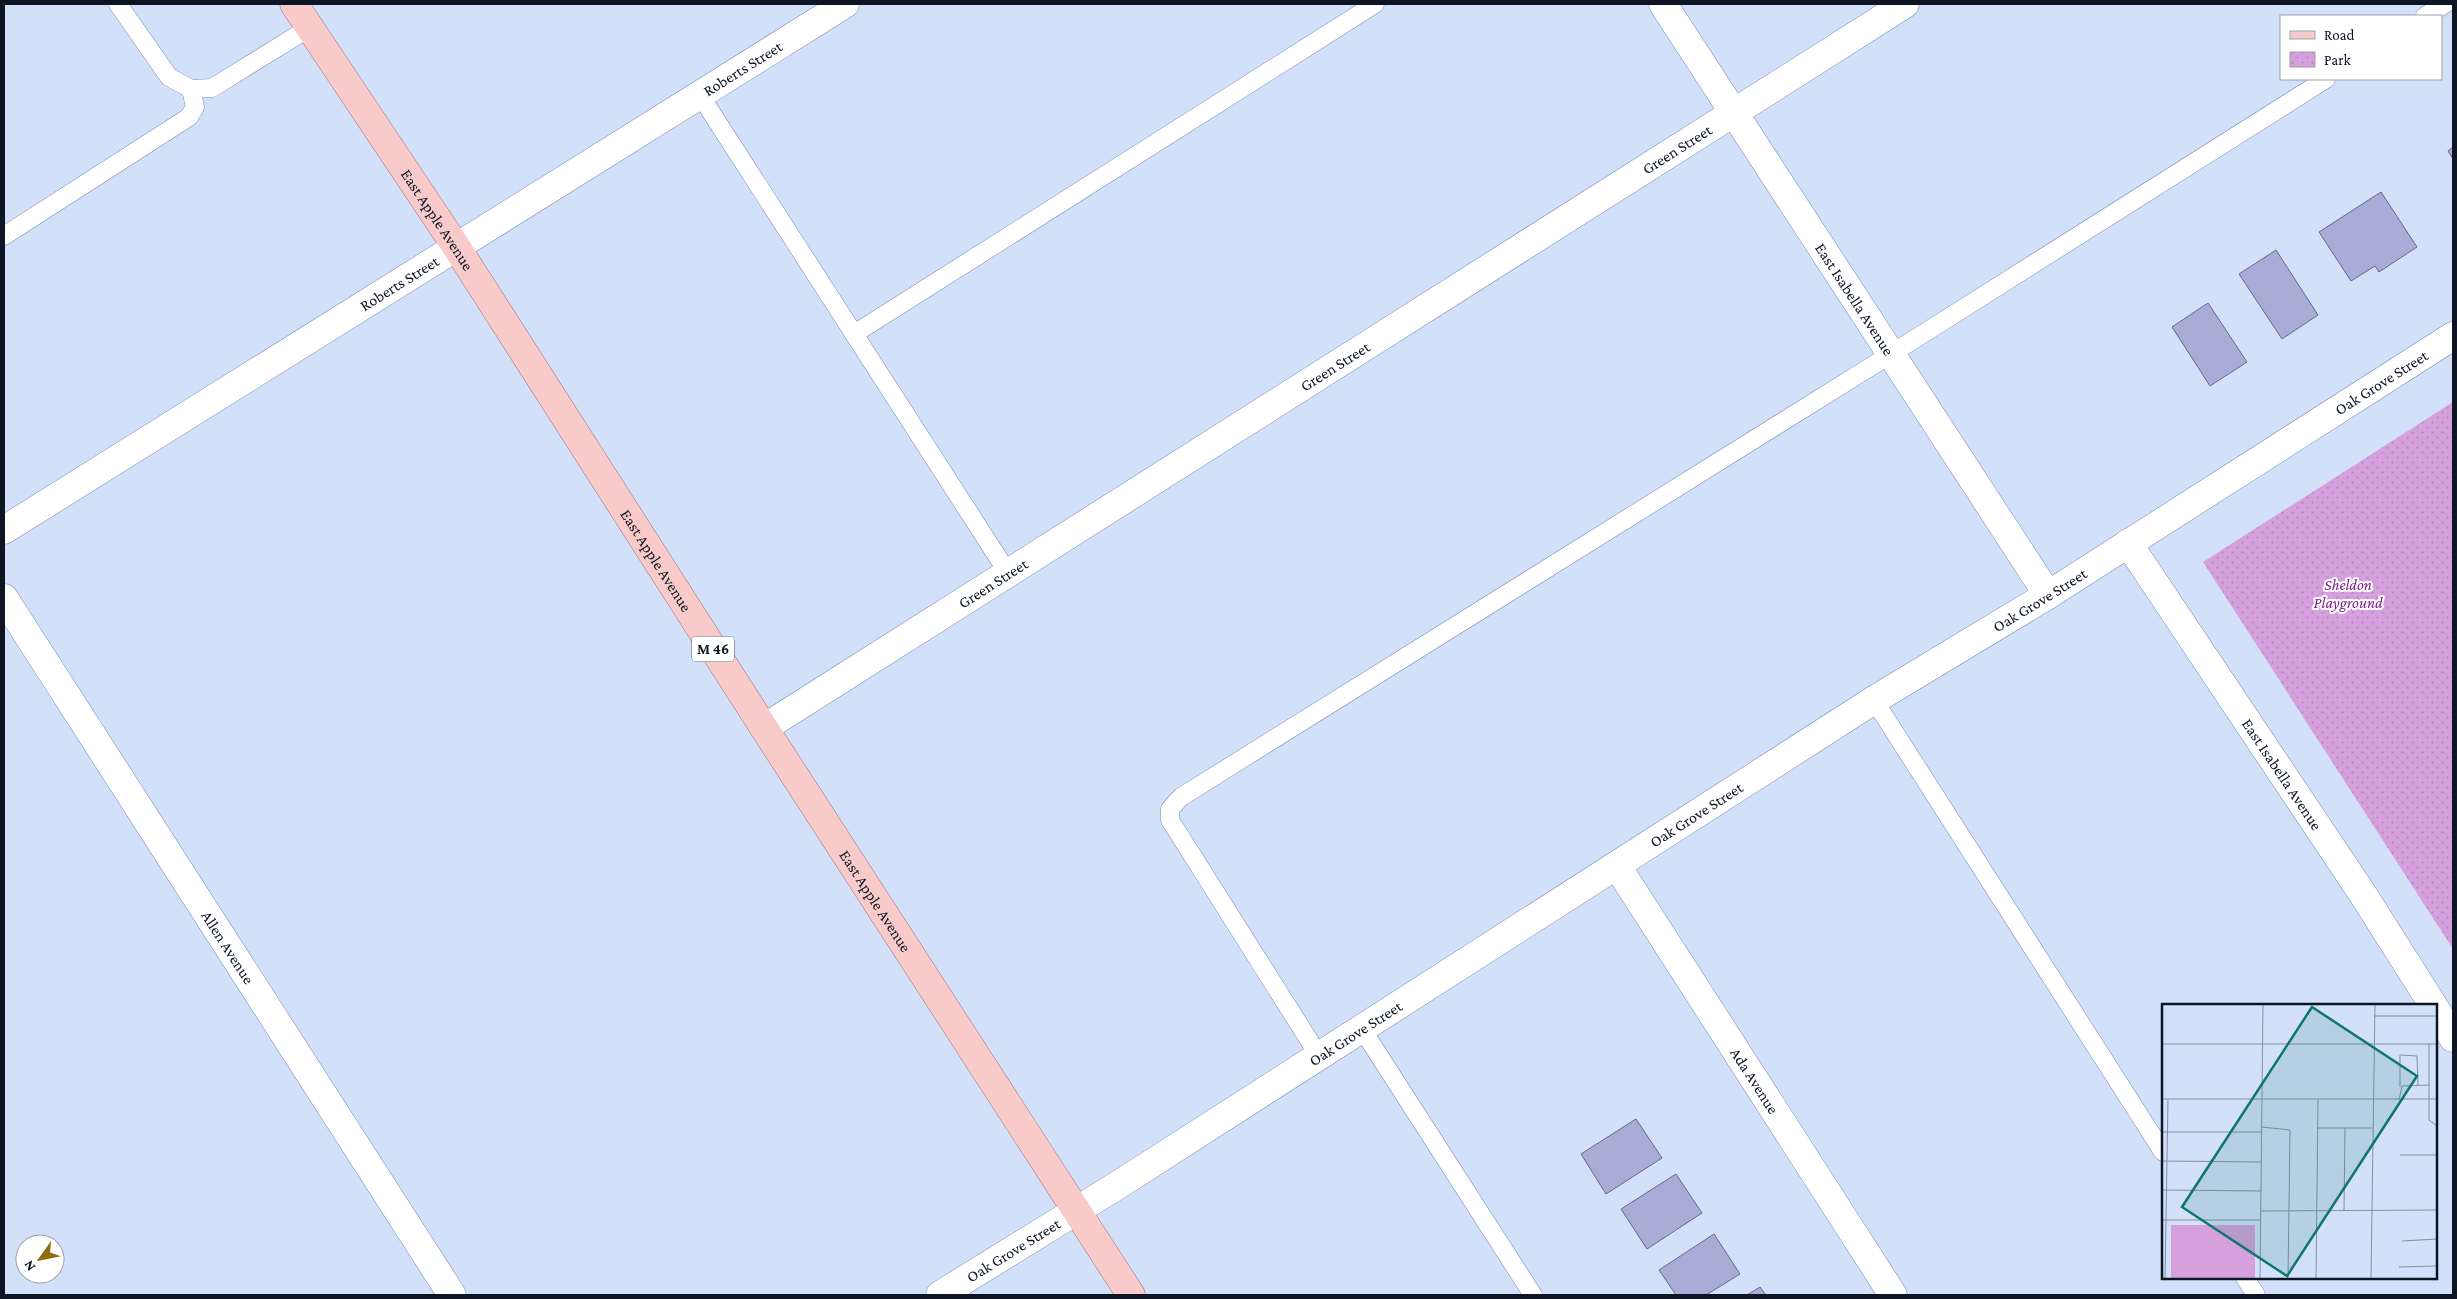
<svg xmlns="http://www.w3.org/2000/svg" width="2457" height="1299" viewBox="0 0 2457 1299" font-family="'Crimson Pro',serif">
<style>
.park{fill:url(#park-dots)}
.building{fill:#a9acd6;stroke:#66688e}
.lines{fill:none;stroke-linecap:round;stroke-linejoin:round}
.service-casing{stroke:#778cb1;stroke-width:19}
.minor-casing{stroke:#778cb1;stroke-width:29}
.primary-casing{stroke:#a27578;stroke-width:29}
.service{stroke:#fff;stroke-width:18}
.minor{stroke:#fff;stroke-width:28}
.primary{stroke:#f8cbca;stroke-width:28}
.labels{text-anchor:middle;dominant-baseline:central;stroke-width:4;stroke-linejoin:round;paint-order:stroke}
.shield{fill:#fff;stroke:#565b64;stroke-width:1}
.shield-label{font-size:15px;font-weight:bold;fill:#0d1522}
.street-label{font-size:16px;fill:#0d1522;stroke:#fff}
.park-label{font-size:16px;font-style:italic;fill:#7d1e8c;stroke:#fff}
.inset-road{fill:none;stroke:#848fa3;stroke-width:1}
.view{fill:#0f766e;fill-opacity:0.15;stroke:#0f766e;stroke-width:2.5}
.inset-edge{fill:none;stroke:#0d1522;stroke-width:2.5}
</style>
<defs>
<pattern id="park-dots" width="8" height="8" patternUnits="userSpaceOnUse" patternTransform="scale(1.25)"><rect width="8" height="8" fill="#d5a0dd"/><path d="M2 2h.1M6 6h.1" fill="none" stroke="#b689bd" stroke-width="1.8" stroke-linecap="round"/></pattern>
</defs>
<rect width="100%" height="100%" fill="#d3e0f9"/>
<!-- park -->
<path class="park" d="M 2453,402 L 2453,949 L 2203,562 Z"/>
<!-- building -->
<g class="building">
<path d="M 2453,147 L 2453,159 L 2448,151 Z"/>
<path d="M 2381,192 L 2417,247 L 2379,272 L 2375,266 L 2351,281 L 2319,232 Z"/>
<path d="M 2276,250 L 2318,315 L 2282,339 L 2239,274 Z"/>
<path d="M 2208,303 L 2247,362 L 2210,386 L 2172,327 Z"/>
<path d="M 1636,1119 L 1662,1158 L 1606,1194 L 1581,1154 Z"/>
<path d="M 1676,1174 L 1702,1213 L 1647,1249 L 1621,1209 Z"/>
<path d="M 1714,1234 L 1740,1274 L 1706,1295 L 1676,1295 L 1659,1270 Z"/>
<path d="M 1760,1287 L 1766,1295 L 1747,1295 Z"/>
</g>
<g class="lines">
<!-- service casing -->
<g class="service-casing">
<g id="service">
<path d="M 118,4 L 169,77 L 191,89 L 212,88 L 309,28"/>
<path d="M 2425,16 L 2445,4"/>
<path d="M 700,95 L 1008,573"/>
<path d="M 4,236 L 189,117 L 195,107 L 191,89"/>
<path d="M 854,334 L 1375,4"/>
<path d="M 1874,700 L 2163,1152"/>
<path d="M 1362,1029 L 1533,1295"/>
<path d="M 1319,1056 L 1170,820 L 1170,809 L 1181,797 L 1891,354 L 2326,79"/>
<path d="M 2245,1278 L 2256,1295"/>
</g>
</g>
<!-- minor casing -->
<g class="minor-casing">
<g id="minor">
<path id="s1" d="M 1663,4 L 2048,595"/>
<path id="s2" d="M 4,530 L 845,4"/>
<path id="s3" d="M 2128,543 L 2364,896 L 2433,1005"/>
<path id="s4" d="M 4,598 L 452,1295"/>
<path id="s5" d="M 764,728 L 1905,4"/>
<path id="s6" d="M 1617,866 L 1893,1295"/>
<path d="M 2436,1010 L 2453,1038"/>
<path id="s7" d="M 940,1295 L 1118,1185 L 1874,700 L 2048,595 L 2453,336"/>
</g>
</g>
<!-- primary casing -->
<g class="primary-casing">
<g id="primary">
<path id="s8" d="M 294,4 L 457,248 L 764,728 L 1131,1295"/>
</g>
</g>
<!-- service -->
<use href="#service" class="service"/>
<!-- minor -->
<use href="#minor" class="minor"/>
<!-- primary -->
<use href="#primary" class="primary"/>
</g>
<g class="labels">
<!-- shield labels -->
<rect class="shield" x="692" y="636.5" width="42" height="25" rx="4"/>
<g class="shield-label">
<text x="713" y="649">M 46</text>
</g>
<!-- street labels -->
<g class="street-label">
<text stroke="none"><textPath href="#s2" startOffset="871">Roberts Street</textPath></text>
<text stroke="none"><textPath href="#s5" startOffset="1081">Green Street</textPath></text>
<text stroke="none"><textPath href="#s8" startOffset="259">East Apple Avenue</textPath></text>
<text stroke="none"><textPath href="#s2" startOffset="466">Roberts Street</textPath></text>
<text stroke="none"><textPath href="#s1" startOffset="352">East Isabella Avenue</textPath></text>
<text stroke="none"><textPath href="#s5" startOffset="676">Green Street</textPath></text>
<text stroke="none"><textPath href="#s7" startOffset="1706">Oak Grove Street</textPath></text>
<text stroke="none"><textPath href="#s8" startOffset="664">East Apple Avenue</textPath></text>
<text stroke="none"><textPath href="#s5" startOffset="271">Green Street</textPath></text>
<text stroke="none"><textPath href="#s7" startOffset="1301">Oak Grove Street</textPath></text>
<text stroke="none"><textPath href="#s3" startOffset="278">East Isabella Avenue</textPath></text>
<text stroke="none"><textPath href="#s7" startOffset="896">Oak Grove Street</textPath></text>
<text stroke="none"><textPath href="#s8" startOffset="1069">East Apple Avenue</textPath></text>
<text stroke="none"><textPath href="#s4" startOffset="415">Allen Avenue</textPath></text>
<text stroke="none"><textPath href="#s7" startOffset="491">Oak Grove Street</textPath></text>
<text stroke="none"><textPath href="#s6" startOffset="255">Ada Avenue</textPath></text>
<text stroke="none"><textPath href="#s7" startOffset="86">Oak Grove Street</textPath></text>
</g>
<!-- park labels -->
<g class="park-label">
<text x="2348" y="584">Sheldon<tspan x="2348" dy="18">Playground</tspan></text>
</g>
</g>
<!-- overview -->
<g transform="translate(2162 1004)">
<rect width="275" height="275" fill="#d3e0f9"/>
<path d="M 9,221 L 93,221 L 93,275 L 9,275 Z" fill="#d5a0dd"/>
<path class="inset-road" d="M 212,12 L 275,12M 0,40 L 275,40M 267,40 L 267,116 L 275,122M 238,83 L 238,51 L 255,52 L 256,81M 0,95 L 275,95M 237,96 L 240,82 L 267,81M 100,123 L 128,126 L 126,275M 155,124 L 211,124M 0,128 L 100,128M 238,151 L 275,151M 0,157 L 99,158M 0,186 L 99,187M 99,207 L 275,206M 182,207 L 183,124M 0,216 L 99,216M 240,237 L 275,235M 237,263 L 275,262M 3,275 L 6,95M 98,275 L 101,0M 154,275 L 156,96M 209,275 L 213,0"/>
<path class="view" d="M 150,3 L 255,72 L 125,272 L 20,203 Z"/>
<rect width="275" height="275" class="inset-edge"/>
</g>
<!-- border -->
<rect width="2457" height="1299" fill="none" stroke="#0d1522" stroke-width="10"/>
<!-- legend -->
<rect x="2280" y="15" width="162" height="65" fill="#ffffff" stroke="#9ea1a7"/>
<rect x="2290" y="31" width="25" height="8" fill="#f8cbca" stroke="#9ea1a7"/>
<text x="2324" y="40" font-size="15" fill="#0d1522">Road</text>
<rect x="2290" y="52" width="25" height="15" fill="url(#park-dots)" stroke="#9ea1a7"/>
<text x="2324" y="65" font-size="15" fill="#0d1522">Park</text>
<!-- north arrow -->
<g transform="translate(40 1259) rotate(237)"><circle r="24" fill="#ffffff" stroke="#9ea1a7"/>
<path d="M0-4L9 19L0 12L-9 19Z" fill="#916a12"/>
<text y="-8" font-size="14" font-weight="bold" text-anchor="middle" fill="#0d1522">N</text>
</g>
</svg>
